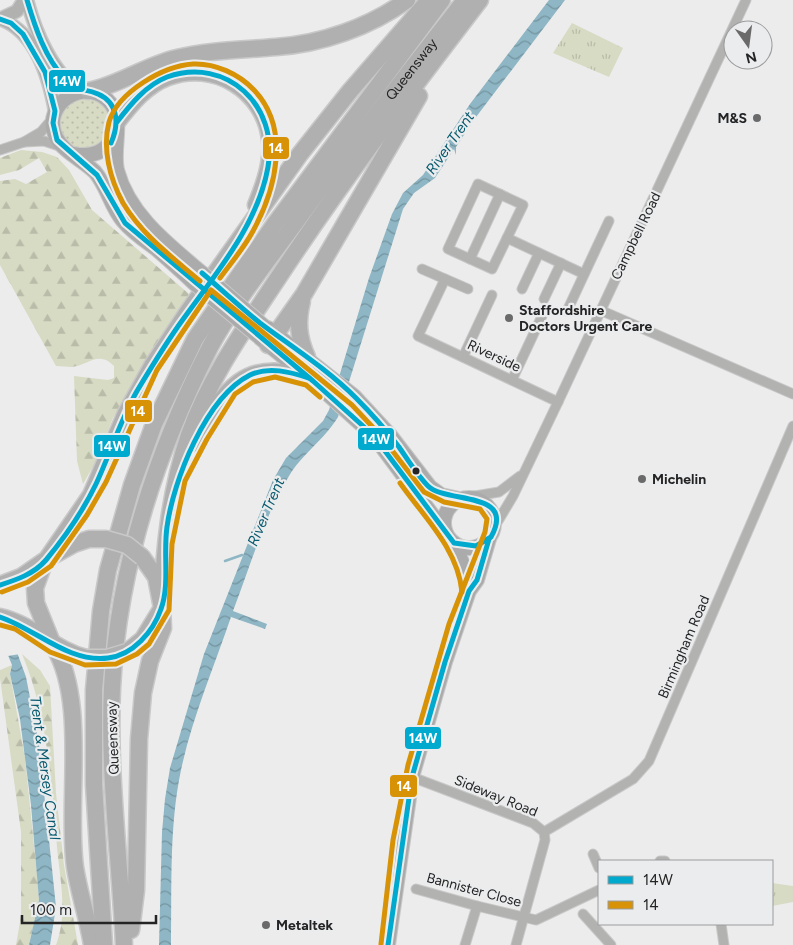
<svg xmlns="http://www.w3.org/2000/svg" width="793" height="945" viewBox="0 0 793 945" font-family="Figtree,sans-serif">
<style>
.grass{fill:url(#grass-dots)}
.forest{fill:url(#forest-firs)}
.park{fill:url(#park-tufts)}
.water{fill:url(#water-waves)}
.pier{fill:#ececec}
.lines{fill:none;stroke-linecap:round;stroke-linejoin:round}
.stream{stroke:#8eb6c4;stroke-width:2.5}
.street-casing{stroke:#c8c8c8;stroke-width:11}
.secondary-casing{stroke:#c8c8c8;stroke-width:15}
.primary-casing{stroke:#c8c8c8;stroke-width:16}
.highway-casing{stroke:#c8c8c8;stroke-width:19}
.street{stroke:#b2b2b1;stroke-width:9}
.secondary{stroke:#b1b1b0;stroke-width:12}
.primary{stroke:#ababab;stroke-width:14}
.highway{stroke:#b0b0b0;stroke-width:16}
.primary-bridge-casing{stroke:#c8c8c8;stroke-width:16;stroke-linecap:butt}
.highway-bridge-casing{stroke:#c8c8c8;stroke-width:19;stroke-linecap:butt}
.primary-bridge{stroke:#ababab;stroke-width:14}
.highway-bridge{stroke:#b0b0b0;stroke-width:16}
.bus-1-casing{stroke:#ebeced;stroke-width:9}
.bus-2-casing{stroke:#ebeced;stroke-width:9}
.bus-1{stroke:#00a9ce;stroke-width:5}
.bus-2{stroke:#d79206;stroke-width:5}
.poi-dot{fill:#6a6a6b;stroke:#ebeced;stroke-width:2}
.bus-dot{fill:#242425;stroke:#ebeced;stroke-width:2}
.labels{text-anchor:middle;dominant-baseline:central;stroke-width:4.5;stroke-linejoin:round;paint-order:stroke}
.street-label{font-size:14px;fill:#242425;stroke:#ebeced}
.poi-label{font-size:14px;font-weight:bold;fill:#242425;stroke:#ebeced;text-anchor:start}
.water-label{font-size:15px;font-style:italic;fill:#085a6f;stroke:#ebeced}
.line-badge{stroke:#ebeced;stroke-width:2}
.badge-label{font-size:14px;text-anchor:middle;font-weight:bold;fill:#fff}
</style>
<defs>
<pattern id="grass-dots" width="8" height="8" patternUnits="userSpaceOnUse" patternTransform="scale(1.25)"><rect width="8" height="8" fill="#d7dbc4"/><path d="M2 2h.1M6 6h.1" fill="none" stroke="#b8bca8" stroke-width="1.8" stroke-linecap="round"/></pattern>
<pattern id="forest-firs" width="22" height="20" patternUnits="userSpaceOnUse" patternTransform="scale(1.25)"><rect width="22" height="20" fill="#d7dbc4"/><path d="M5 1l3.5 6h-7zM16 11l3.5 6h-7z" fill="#b8bca8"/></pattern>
<pattern id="park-tufts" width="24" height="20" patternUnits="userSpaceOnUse" patternTransform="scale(1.25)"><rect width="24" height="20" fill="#d7dbc4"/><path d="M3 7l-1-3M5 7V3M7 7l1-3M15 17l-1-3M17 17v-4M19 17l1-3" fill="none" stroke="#b8bca8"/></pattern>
<pattern id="water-waves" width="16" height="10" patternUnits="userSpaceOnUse" patternTransform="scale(1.25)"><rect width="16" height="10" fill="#8eb6c4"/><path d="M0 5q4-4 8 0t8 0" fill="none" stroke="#74949f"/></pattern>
</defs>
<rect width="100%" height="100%" fill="#ececec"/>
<!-- grass -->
<circle class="grass" cx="85" cy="123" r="26"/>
<!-- forest -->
<g class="forest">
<path d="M 21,150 L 42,152 L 57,157 L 69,170 L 92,210 L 189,294 L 113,418 L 95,463 L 83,484 L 77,461 L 74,376 L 108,380 L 114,378 L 114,366 C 98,350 89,365 72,367 C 67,367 61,366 56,366 L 0,265 L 0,181 L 15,179 L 26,184 L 47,172 L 39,158 L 19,170 L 0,175 L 0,158 Z"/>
<path d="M 22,654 L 40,670 L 50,686 L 56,793 L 64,865 L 78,945 L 56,945 C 68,913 60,880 57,847 C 51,781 48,716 22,654 Z"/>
<path d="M 12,665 L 10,674 L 25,758 L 37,874 L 39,900 L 29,945 L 16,945 L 21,916 L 21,832 L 0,678 L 0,670 Z"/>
</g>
<!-- park -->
<g class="park">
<path d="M 572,23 L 623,48 L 609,77 L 553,53 Z"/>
<path d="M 772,883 L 793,886 L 793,902 L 772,906 Z"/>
</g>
<!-- water -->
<g class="water">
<path d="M 549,0 L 565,0 L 473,121 L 456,147 L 456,155 L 454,149 L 435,178 L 414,193 L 403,209 L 338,417 C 324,440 301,455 289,476 C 264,517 250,567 233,611 L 267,624 L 265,629 L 231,617 C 214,667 192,718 181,770 C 169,827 172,887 171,945 L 159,945 L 162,832 L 165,799 L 170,768 L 204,654 L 273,480 L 286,458 L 323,421 L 329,410 L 369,278 L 392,214 L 403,193 L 423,175 L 470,104 Z"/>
<path d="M 0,620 L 18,655 L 26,677 L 39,744 L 56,907 L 50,945 L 29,945 L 39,900 L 31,805 L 20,719 L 10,674 L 12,665 L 0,636 Z"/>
</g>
<!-- pier -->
<path class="pier" d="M 0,617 L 2,618 L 20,654 L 8,656 L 0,642 Z"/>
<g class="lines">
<!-- stream -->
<path class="stream" d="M 225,561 L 242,555"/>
<!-- street casing -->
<g class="street-casing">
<g id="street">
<path d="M 53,118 L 41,132 L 24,142 L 44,141 L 62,147"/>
<path d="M 0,150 L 24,142"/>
<path d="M 478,184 L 523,205 L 492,269 L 448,249 Z"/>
<path d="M 507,238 L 584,274"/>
<path d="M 470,259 L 500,194"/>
<path d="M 422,269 L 468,289"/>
<path d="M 445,279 L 418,336 L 558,402"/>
<path d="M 522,289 L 539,253"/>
<path d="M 544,299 L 561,263"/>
<path d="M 600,310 L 793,394"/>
<path d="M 567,311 L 609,221"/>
<path d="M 463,357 L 492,295"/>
<path d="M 512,380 L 542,316"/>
<path d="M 469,497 L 499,492 L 520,476"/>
<path d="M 495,526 L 513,496 L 558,402 L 746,0"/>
<path d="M 412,777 L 533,823 L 544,832 L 545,840 L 516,945"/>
<path d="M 544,832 L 633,779 L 649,761 L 793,426"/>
<path d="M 593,854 L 599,868"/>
<path d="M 660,861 L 665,861"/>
<path d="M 416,889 L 477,906 L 536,920 L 599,890"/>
<path d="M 583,914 L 611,945"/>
<path d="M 721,924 L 724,945"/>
<path d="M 465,945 L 477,906"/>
</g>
</g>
<!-- secondary casing -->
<g class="secondary-casing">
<g id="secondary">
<path d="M 27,0 C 35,31 53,75 81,91"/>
<path d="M 0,19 C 35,31 49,78 55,111"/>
<path d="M 0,19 L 17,11 L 24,0"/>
</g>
</g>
<!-- primary casing -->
<g class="primary-casing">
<g id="primary">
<path d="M 74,154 C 93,158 107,151 116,134"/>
<path d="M 194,283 C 181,271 168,259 155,248 C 144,240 132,232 123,221 C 111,207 107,186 95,172 C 83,160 63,152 56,137 C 40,103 88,74 111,104 C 124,121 112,149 117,170 C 129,215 169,245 202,273"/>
<path d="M 268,328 L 354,396 L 390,435 L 430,487 L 441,495 L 459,499"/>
<path d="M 260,338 L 313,381 L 373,435 L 446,533"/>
<circle cx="469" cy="523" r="25"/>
<path d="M 454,543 L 468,576 L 469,591"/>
<path d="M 388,945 L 412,777 L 445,662 L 469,591 L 477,580 L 489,539"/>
</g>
</g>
<!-- highway casing -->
<g class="highway-casing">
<g id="highway">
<path d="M 88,91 C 120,85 146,65 177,58 C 209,50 242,50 276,47 C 321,44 370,27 407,0"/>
<path d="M 117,122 C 131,104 146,85 168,77 C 214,60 264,90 270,139 C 273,162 264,185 256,205"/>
<path d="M 302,301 C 297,321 298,337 307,357"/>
<path d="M 268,345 L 304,294 L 419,96"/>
<path d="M 195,443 C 223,390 245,356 309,378"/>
<path d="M 47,559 L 91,495 L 126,413 L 152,366 L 187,313 L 300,154 L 350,91 L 429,0"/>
<path d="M 0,585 L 21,577 L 44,561"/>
<path d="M 162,606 C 164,548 170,491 189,435 C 209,378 247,325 280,275 C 343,180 411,90 480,0"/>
<path d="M 0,617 C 32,624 54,650 86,658"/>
<path d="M 53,645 C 88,701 66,801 75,867 C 79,893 88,919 92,945"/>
<path d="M 53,645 L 36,603 L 35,588 L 43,566 L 47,559 L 74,544 L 89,539 L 106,539"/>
<path d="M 127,652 L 143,639 L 162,608 L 156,577 L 142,557"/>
<path d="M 131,930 L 136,890 L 139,739 L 143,693 L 150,661 L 163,628 L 162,608"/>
<path d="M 104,945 L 94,784 L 94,690 L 101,611 L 108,570 L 132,485 L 154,424 L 195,339 L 274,225 L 442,0"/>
<path id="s1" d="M 124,945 C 120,860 108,772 112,688 C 118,569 156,453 210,347 C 232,306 262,268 290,230 C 346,152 406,76 465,0"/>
</g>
</g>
<!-- street -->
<use href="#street" class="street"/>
<!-- secondary -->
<use href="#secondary" class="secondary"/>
<!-- primary -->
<use href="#primary" class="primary"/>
<!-- highway -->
<use href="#highway" class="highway"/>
<!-- primary-bridge casing -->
<g class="primary-bridge-casing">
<g id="primary-bridge">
<path d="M 202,273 L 265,327"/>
<path d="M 194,283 L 258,336"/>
</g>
</g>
<!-- highway-bridge casing -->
<g class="highway-bridge-casing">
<g id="highway-bridge">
<path d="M 106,539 L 127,545 L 142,557"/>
<path d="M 86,658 L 107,658 L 127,652"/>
</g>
</g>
<!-- primary-bridge -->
<use href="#primary-bridge" class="primary-bridge"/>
<!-- highway-bridge -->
<use href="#highway-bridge" class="highway-bridge"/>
<!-- bus-1 casing -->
<g class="bus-1-casing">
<g id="bus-1">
<path d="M 27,0 C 35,27 45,58 65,79 C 79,94 83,87 98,94 C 119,103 119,125 111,143"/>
<path d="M 0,19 L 11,23 L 23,34 L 45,72 L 55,111 L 53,123 L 57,140 L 97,175 L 125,223 L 313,381 L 373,435 L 454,543 L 476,546 L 491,537 C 517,490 446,504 428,486 C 417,475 408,460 399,447 C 386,430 371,413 356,398 C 327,369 292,347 260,323 C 240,307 221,289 202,273"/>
<path d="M 0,585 C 16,580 34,574 46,560 C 65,537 83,511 96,484 C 110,454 120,421 137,391 C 152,366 167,341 184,318 C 217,272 258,224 268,167 C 279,106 227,56 167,77 C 146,85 130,105 117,122"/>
<path d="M 0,617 C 36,629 68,663 108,658 C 133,655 153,632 161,609 C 170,585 163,553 167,527 C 173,481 206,397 250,375 C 269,366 290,372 309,378"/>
<path d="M 388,945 L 412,777 L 445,662 L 469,591 L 477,580 L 489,539"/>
</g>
</g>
<!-- bus-2 casing -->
<g class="bus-2-casing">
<g id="bus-2">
<path d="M 200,281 C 172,257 142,235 123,203 C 110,179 102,149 109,122 C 118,92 163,66 193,64 C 215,63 239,74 254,90 C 291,129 276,189 253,231 C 244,248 231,263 220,278"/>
<path d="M 400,483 C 424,517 458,549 462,592"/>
<path d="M 2,592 L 28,582 L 51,566 L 87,515 L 106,482 L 157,370 L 211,290 L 352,405 L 381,436 L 424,492 L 444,502 L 480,509 L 487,519 L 485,532 L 449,624 L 408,765 L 393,840 L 381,944"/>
<path d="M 0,625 L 15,629 L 50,652 L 85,665 L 116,664 L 137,654 L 149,644 L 169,610 L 172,544 L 185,481 L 207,439 L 235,394 L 253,382 L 275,377 L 306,385 L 320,397"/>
</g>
</g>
<!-- bus-1 -->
<use href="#bus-1" class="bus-1"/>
<!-- bus-2 -->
<use href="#bus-2" class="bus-2"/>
</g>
<!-- markers -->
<g class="poi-dot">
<circle cx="757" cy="118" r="5"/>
<circle cx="509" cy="318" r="5"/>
<circle cx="642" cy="479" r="5"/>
<circle cx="266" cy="925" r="5"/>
</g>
<circle class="bus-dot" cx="416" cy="471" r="4.5"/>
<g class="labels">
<!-- street labels -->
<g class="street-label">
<text stroke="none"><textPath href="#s1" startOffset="958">Queensway</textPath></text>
<text transform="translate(636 236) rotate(-64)">Campbell Road</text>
<text transform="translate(494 356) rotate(25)">Riverside</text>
<text transform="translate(684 647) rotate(-67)">Birmingham Road</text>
<text transform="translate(113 738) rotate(-92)">Queensway</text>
<text transform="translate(496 796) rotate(22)">Sideway Road</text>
<text transform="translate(474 890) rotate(15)">Bannister Close</text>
</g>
<!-- poi labels -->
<g class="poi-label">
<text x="747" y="118" text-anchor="end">M&amp;S</text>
<text x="519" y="310">Staffordshire<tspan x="519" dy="16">Doctors Urgent Care</tspan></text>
<text x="652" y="479">Michelin</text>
<text x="276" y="925">Metaltek</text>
</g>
<!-- water labels -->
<g class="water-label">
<text transform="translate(450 143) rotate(-55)">River Trent</text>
<text transform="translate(266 512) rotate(-67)">River Trent</text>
<text transform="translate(45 768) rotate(82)">Trent &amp; Mersey Canal</text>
</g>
</g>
<g class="line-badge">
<rect x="48" y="69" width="38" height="24" rx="5" fill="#00a9ce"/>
<rect x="262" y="136" width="28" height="24" rx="5" fill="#d79206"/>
<rect x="124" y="399" width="29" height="24" rx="5" fill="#d79206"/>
<rect x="357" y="427" width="38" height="24" rx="5" fill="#00a9ce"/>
<rect x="93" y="434" width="38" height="24" rx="5" fill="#00a9ce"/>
<rect x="404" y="726" width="38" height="24" rx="5" fill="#00a9ce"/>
<rect x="389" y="774" width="29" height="24" rx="5" fill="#d79206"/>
</g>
<g class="badge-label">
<text x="67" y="86">14W</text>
<text x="276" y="153">14</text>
<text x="138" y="416">14</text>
<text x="376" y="444">14W</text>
<text x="112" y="451">14W</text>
<text x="423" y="743">14W</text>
<text x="404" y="791">14</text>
</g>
<!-- legend -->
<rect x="598" y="860" width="175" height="65" fill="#ebeced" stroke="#9b9c9d"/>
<rect x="608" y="876" width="25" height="8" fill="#00a9ce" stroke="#9b9c9d"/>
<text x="643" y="885" font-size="15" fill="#242425">14W</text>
<rect x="608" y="901" width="25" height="8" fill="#d79206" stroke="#9b9c9d"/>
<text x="643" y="910" font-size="15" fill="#242425">14</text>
<!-- north arrow -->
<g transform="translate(748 45) rotate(166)"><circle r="24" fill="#ebeced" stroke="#9b9c9d"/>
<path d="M0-4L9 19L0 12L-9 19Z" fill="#6a6a6b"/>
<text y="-8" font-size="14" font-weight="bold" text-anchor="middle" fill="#242425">N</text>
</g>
<!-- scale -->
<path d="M22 915v8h134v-8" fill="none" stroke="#242425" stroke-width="2.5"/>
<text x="30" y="915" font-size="15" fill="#242425" stroke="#ebeced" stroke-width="4" paint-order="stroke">100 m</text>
</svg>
